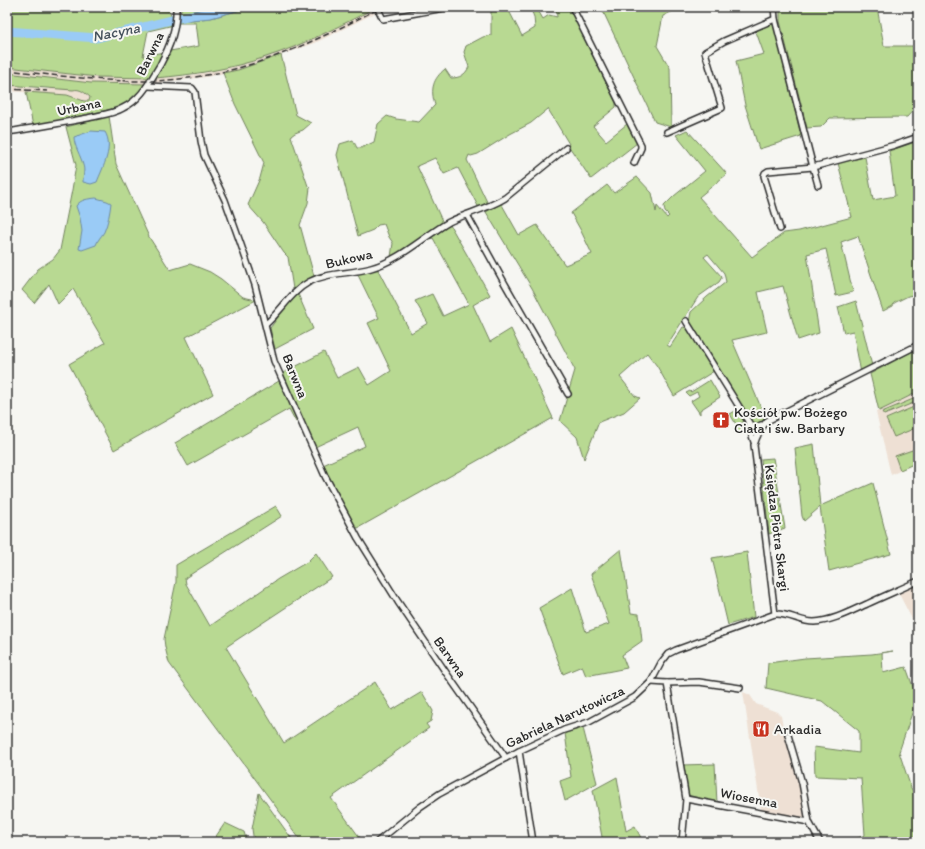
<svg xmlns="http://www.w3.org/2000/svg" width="925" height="849" viewBox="0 0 925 849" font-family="Itim,sans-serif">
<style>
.built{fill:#eee0d4}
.green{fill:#b8d992;stroke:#72825e}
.water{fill:#9acbf6;stroke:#6e8ba5}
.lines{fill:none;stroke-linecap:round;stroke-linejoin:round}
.river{stroke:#9acbf6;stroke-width:9}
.minor-casing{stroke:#2b2b2b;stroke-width:8}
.minor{stroke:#f6f6f2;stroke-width:5}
.rail{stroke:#2b2b2b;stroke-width:1.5;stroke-dasharray:6 3;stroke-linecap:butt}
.labels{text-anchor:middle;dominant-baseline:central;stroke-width:4;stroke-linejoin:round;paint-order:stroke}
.street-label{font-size:14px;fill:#2b2b2b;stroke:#f6f6f2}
.poi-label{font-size:14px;fill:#2b2b2b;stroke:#f6f6f2;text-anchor:start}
.water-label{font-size:15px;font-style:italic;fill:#47535e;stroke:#f6f6f2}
</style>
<rect width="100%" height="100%" fill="#f6f6f2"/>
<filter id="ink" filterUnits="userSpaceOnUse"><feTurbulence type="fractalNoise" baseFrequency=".025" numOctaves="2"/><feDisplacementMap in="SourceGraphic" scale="8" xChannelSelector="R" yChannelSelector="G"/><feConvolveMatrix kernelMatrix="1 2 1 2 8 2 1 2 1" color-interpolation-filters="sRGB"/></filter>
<g filter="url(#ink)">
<!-- built -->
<g class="built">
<path d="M 375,8 L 377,12 L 315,43 L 264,61 L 238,70 L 206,77 L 154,83 L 155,78 L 186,76 L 223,69 L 266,57 L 300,44 Z"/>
<path d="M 7,67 L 97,77 L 150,78 L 147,84 L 91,83 L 7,73 Z"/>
<path d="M 7,85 L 45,89 L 76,89 L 84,92 L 90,97 L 89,101 L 84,101 L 67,95 L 7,91 Z"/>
<path d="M 918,392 L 918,462 L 891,475 L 876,412 Z"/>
<path d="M 918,584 L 918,624 L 915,625 L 898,592 Z"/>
<path d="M 743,692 L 750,695 L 756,704 L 777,712 L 781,716 L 785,738 L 800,781 L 806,819 L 761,810 Z"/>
</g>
<!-- green -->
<g class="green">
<path d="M 7,7 L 99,7 L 169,11 L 172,18 L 97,36 L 34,32 L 7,29 Z"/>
<path d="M 185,7 L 211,7 L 181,14 L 181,8 Z"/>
<path d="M 251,7 L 374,7 L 375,8 C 339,26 304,45 266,57 C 230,69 193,75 155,78 L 170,51 L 199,46 L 196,23 L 179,23 L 180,21 L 211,18 Z"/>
<path d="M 502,7 L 507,7 L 522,36 L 535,28 L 534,17 L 530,7 L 536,7 L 543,19 L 549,15 L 557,17 L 556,7 L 569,7 L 616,103 L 616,107 L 593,126 L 606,141 L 627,124 L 637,143 L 591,179 L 570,148 L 568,150 L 567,146 L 569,144 L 548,109 L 531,123 L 510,134 L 478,154 L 471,156 L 469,155 L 467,160 L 488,204 L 480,210 L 458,168 L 444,174 L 435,158 L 417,166 L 443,223 L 391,257 L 393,243 L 389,237 L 384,224 L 378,225 L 373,230 L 358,236 L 337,155 L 340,144 L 353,140 L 357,148 L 361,148 L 374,142 L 378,124 L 387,116 L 396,119 L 419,122 L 435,105 C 430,89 433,79 445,69 L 451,78 C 460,78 465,75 469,67 L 464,52 L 466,46 L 483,37 L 491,35 L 491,10 Z"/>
<path d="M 601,7 L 681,7 L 663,16 L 657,46 L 670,68 L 671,127 L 655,122 Z"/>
<path d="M 780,7 L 877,7 L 884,46 L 918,46 L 918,105 L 907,117 L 830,118 L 821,127 L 807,128 L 780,21 Z"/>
<path d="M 172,21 L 174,25 L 148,31 L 143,56 L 164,52 L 150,78 L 97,77 L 7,67 L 7,32 L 97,40 Z"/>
<path d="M 769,23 L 774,24 L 801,136 L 759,149 L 745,105 L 736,61 L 764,54 L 755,29 Z"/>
<path d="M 281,55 L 296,115 L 311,123 L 303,130 L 295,133 L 291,136 L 308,186 L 310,188 L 308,203 L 300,225 L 314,276 L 293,289 L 288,257 L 284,253 L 263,222 L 248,205 L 260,178 L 264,163 L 235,104 L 223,73 L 238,70 Z"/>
<path d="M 7,73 L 91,83 L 147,84 L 129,100 L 117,108 L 33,126 L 26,92 L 67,95 L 84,101 L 89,101 L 90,97 C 85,93 80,88 73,90 L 7,85 Z"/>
<path d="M 109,116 L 116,164 L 149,237 L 170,270 L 190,264 L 210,272 L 221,279 L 243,297 L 256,300 L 186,337 L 213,394 L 114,450 L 69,364 L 105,343 L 73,289 L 58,304 L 49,284 L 34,303 L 22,290 L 38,269 L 53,259 L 60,250 L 72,190 L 76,165 L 66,127 Z"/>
<path d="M 687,130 L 727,174 L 699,197 L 752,257 L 784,233 L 799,231 L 852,217 L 838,163 L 865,157 L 873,200 L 895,196 L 889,151 L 918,141 L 918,294 L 908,296 L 894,303 L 893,306 L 883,311 L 858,236 L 841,242 L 853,292 L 836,296 L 826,249 L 807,254 L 819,333 L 798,340 L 783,286 L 758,292 L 767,332 L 732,340 L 766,419 C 760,423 757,425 752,422 L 689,322 L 691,312 L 707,297 L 726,282 L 724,273 L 708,254 L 704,257 L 722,277 L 719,282 L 698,297 L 667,345 L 670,347 L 683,327 L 687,328 L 714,371 L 674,396 L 657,366 L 647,353 L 620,377 L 635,396 L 640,398 L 624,412 L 599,422 L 584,459 L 577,437 L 560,421 L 575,370 L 532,288 L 486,212 L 501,203 L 519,235 L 537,225 L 565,265 L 592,254 L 580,229 L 571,213 L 607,185 L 614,193 L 637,177 L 652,193 L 656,212 L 657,206 L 667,218 L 669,216 L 665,212 L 664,206 L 674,196 L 705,171 L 676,135 Z"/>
<path d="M 450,225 L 490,295 L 473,305 L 490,342 L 511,329 L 553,418 L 358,528 L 353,526 L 323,465 L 365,446 L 358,427 L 315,447 L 283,373 L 324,352 L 337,378 L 359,367 L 369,385 L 391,371 L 368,323 L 379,318 L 357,273 L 369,272 L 377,268 L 411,333 L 428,323 L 415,301 L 432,294 L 443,316 L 469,304 L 433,238 L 428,240 Z"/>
<path d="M 298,294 L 313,329 L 275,349 L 270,328 C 280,316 285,303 298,294 Z"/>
<path d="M 856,301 L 872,366 L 861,373 L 853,331 L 844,333 L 838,307 Z"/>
<path d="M 918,348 L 918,392 L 879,411 L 870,374 Z"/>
<path d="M 710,380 L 720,397 L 700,410 L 700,414 L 691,401 L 699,396 L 697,392 L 689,396 L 686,393 L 690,391 L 691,392 Z"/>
<path d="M 279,381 L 298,421 L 296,422 L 289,409 L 188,466 L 175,443 Z"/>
<path d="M 918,397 L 918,401 L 884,415 L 882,412 Z"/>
<path d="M 916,406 L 918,410 L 918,427 L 894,437 L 886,419 Z"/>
<path d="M 737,410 L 744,421 L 740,424 L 744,432 L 740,434 L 734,432 L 736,431 L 734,428 L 737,426 L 730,414 Z"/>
<path d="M 814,444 L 820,506 L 873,483 L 891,554 L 829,571 L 820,507 L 804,521 L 802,516 L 795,448 Z"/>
<path d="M 918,448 L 918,462 L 900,470 L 895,456 Z"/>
<path d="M 773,458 L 785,528 L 769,534 L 761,459 Z"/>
<path d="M 276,506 L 282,516 L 185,578 L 186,584 L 210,626 L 278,579 L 307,562 L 316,553 L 332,577 L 226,647 L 284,743 L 375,682 L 392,710 L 422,692 L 433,711 L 431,721 L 426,724 L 429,728 L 331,798 L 363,842 L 302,842 L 169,663 L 165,647 L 164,639 L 176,582 L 176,565 Z"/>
<path d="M 621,549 L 631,613 L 639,614 L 642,641 L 622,655 L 627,668 L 586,676 L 582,666 L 563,674 L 539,608 L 572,588 L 586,632 L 609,624 L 591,574 Z"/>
<path d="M 747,552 L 754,617 L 728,625 L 712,558 Z"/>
<path d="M 893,651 L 882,653 L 883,673 L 906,667 L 918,701 L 918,703 L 915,704 L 899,752 L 911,788 L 918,799 L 918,842 L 856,842 L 854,840 L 865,835 L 861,778 L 815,776 L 814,747 L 859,753 L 859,731 L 822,701 L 766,688 L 768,663 L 805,658 L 872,654 Z"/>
<path d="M 583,728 L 597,783 L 565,801 L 560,781 L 571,777 L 565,733 Z"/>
<path d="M 715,764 L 717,803 L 688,795 L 682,765 Z"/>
<path d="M 617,777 L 626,831 L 635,826 L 643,842 L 603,842 L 593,790 Z"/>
<path d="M 259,793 L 294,842 L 254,842 L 252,829 Z"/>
<path d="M 225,823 L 244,832 L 247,842 L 212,842 Z"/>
</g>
<!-- water -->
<g class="water">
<path d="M 211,7 L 251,7 L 211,18 L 180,21 L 181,14 Z"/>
<path d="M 91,131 L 105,132 C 114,147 103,167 97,182 L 91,184 L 83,182 C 83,176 85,170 83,165 C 81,156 74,146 74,137 Z"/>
<path d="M 96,198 L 107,201 L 111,203 C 110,212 108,223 104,232 C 101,237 98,239 96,245 L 82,250 L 79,249 L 82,231 L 80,218 L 76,206 C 81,199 88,199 96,198 Z"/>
</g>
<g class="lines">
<!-- river -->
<path class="river" d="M 7,31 L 97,38 L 192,15"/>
<!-- minor casing -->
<g class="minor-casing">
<g id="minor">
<path d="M 377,7 L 383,19 L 449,7"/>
<path d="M 487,7 L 495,7"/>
<path d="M 572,7 L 641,145 L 641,148 L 634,163"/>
<path d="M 774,7 L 775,19 L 813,167 L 818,185"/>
<path d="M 148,86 L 192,88 L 195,92 L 201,141 L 204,155 L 225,200 L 240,242 L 255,285 L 274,361 L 325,476 L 358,538 L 398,602 L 447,674 L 506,758"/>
<path d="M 7,132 C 34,128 61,123 88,118 C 100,115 113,114 123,108 C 141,100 150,81 160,65 C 170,46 177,28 176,7"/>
<path d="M 667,132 L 722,108 L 705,52 L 724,41 L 775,19"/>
<path d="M 467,215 L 505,284 L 568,394"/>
<path d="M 780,229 L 764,176 L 765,173 L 768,171 L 813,167 L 895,145 L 918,137"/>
<path d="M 686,321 L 751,426 L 756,428 L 761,425"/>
<path d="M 266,324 C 281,311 291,292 309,282 C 328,272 351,274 371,268 C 400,260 423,237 449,222 C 467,213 487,209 505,198 L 566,148"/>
<path d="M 748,423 L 754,442"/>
<path d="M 775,614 L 754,445 C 757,435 760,429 767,421 L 918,345"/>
<path d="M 651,682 L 667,683 L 686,799 L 682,842"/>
<path d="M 667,683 L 699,682 L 740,688"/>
<path d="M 788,735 L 802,783 L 809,822"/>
<path d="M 519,751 L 533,842"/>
<path d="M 686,799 L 809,822 L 820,842"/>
<path d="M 377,842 L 420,807 L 439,794 L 519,751 L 564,730 L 589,722 L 635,697 L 651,682 L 661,663 L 668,654 L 676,650 L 775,614 C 789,613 800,622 814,622 C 833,621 851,611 867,604 C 884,596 901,589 918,581"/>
</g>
</g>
<!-- minor -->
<use href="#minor" class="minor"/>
<!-- rail -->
<g class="rail">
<path d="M 7,70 C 54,75 102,82 149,81 C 204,80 259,65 308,43 C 333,32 358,19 382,7"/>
<path d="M 7,89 L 48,91"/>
</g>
</g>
</g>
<!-- icons -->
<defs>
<g id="church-square" transform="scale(0.9)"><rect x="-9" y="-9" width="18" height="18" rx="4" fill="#c8321e" stroke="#f6f6f2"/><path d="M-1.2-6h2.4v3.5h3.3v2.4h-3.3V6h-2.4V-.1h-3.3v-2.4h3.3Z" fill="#fff"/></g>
<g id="restaurant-square" transform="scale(0.9)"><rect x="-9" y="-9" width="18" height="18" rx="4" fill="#c8321e" stroke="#f6f6f2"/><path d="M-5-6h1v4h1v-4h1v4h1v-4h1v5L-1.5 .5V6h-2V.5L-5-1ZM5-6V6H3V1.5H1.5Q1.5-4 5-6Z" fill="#fff"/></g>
</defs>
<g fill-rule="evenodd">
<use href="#church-square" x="721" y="420"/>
<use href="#restaurant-square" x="761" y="729"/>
</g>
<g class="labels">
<!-- street labels -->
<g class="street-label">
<text transform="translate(150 54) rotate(-64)">Barwna</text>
<text transform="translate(79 107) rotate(-12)">Urbana</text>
<text transform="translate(349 259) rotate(-13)">Bukowa</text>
<text transform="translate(295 376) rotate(68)">Barwna</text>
<text transform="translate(777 528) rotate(83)">Księdza Piotra Skargi</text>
<text transform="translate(450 657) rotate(55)">Barwna</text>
<text transform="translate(565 717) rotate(-25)">Gabriela Narutowicza</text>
<text transform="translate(749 798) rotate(11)">Wiosenna</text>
</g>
<!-- poi labels -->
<g class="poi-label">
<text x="734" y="412">Kościół pw. Bożego<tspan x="734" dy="16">Ciała i św. Barbary</tspan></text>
<text x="774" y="729">Arkadia</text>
</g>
<!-- water labels -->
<g class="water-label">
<text transform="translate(116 32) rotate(-11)">Nacyna</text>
</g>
</g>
<!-- margin -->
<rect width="925" height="849" fill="none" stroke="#f6f6f2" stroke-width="24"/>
<rect x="12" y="12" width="901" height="825" fill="none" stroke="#2b2b2b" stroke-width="1.5" filter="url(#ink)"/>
</svg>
